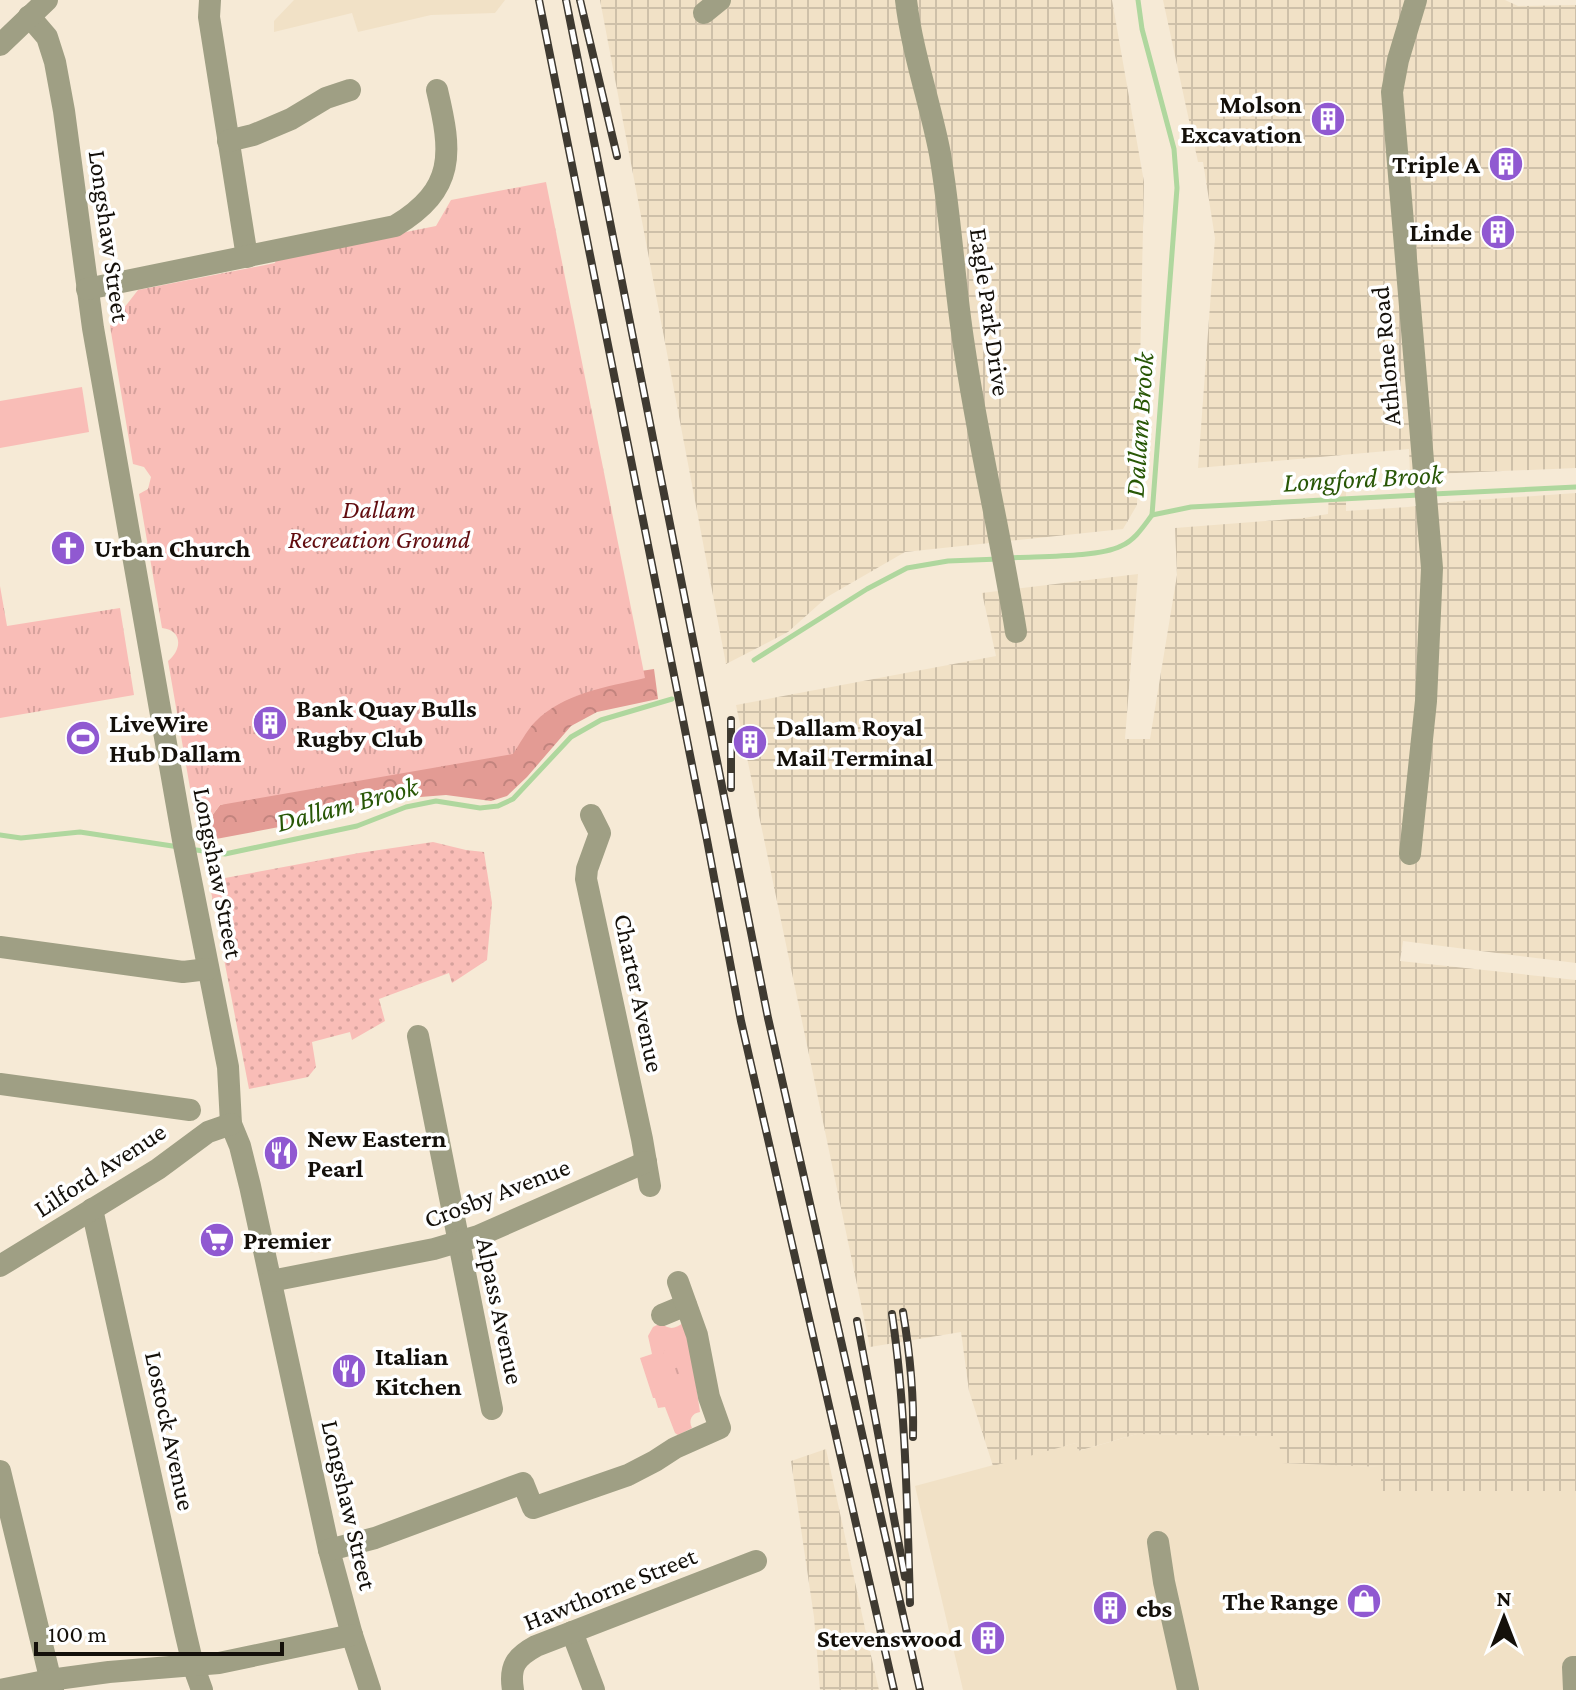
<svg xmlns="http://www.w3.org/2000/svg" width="1576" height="1690" viewBox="0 0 1576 1690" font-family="'Crimson Pro',serif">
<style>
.built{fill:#f1e1c6}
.industrial{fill:url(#industrial-grid)}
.grass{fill:#f9bdb7}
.forest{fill:url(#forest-crowns)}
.park{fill:url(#park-tufts)}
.garden{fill:url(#garden-dots)}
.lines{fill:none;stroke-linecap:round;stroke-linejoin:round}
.stream{stroke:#afd79e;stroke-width:5}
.minor{stroke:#9f9f84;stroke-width:22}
.rail-casing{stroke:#3f3a31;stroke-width:8}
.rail{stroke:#fff;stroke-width:5;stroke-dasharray:15;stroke-linecap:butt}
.labels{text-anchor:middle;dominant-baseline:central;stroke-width:7;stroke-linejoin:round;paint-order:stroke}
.poi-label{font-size:26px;font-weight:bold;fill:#14100a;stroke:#fff;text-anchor:start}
.street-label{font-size:26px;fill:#14100a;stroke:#fff}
.park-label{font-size:26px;font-style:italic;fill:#610c0f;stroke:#fff}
.water-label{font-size:28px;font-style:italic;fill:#285706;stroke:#fff}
</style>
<defs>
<pattern id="industrial-grid" width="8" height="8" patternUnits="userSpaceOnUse" patternTransform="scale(2)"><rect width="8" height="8" fill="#f1e1c6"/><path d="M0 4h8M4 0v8" fill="none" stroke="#cec0a9"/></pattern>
<pattern id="forest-crowns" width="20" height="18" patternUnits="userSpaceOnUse" patternTransform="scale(2)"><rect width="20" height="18" fill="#e39b94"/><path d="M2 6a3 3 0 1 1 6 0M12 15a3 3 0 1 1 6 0" fill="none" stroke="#c2847e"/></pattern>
<pattern id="park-tufts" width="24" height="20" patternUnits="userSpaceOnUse" patternTransform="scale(2)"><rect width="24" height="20" fill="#f9bdb7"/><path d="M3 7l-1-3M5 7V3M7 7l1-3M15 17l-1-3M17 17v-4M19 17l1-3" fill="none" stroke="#d5a19c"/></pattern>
<pattern id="garden-dots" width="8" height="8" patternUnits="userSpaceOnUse" patternTransform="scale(2)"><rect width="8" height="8" fill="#f9bdb7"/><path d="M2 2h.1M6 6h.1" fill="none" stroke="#d5a19c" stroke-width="1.8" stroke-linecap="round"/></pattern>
</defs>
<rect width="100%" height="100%" fill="#f6ead6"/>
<!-- built -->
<g class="built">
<path d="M 294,0 L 505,0 L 495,13 L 431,15 L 358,32 L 352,13 L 274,32 L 274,21 Z"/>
<path d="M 1137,1434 L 1279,1436 L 1283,1463 L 1381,1467 L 1382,1491 L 1576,1491 L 1576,1690 L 963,1690 L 915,1486 L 1076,1443 L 1079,1451 Z"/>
</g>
<!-- industrial -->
<g class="industrial">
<path d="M 600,0 L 1112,0 L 1144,182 L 1137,505 L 1123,529 L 905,552 L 827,597 L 788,632 L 726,664 Z"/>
<path d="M 1163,0 L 1505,0 L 1518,6 L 1576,5 L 1576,468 L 1410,475 L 1409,449 L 1198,468 L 1215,238 L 1203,162 L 1198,162 Z"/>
<path d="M 1346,490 L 1346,511 L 1408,507 L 1447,502 L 1576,493 L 1576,963 L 1403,941 L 1400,961 L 1576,980 L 1576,1491 L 1381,1491 L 1381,1467 L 1282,1463 L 1278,1436 L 1137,1434 L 1078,1451 L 1076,1443 L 993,1466 L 969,1391 L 961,1332 L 870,1347 L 736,705 L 996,656 L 982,593 L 1138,574 L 1125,739 L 1150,739 L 1177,575 L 1175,528 L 1304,518 L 1328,514 L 1329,491 Z"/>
<path d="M 826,1449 L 870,1651 L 879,1690 L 820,1690 L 814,1617 L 791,1461 Z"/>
</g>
<!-- grass -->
<g class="grass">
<path d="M 82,387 L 89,432 L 0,448 L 0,401 Z"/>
<path d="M 661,1323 C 669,1330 675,1329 683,1323 L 692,1358 L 700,1412 C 692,1413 688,1420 692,1428 L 678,1435 L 675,1433 L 665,1407 L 658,1408 L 655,1398 L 653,1398 L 640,1358 L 652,1354 L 648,1336 L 653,1327 Z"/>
</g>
<!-- forest -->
<path class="forest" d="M 654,669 L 658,699 L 597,712 L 571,726 L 527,777 L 507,796 L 491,801 L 446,795 L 369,801 L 316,820 L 200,842 L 198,834 L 220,805 L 529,717 L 621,674 Z"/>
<!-- park -->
<g class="park">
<path d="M 546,182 L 645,678 C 607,687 563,693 535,722 C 526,731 520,744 513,754 L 220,805 L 198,834 L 168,661 C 182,650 183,630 162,628 L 139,494 L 148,489 L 151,477 L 144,467 L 133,464 L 110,326 L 138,290 L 275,263 L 276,258 L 436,226 L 451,200 Z"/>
<path d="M 0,586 L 7,626 L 120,608 L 134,695 L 0,718 Z"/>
<path d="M 666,1348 L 671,1348 C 679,1360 682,1370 677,1384 L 673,1386 C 659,1378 659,1361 666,1348 Z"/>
</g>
<!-- garden -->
<path class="garden" d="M 433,842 L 466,850 L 484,852 L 492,903 L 487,960 L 452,983 L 449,973 L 379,999 L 385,1021 L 352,1040 L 350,1032 L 312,1042 L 316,1067 L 308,1077 L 249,1089 L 209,881 L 359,853 Z"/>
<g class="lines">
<!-- stream -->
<g class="stream">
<path d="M 1433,494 L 1576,487"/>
<path d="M 1152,515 L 1191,507 L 1419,495"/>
<path d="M 1009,558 C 1037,556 1097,558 1121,546 C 1135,540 1143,527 1152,515 L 1177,188 L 1174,149 L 1142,29 L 1138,0"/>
<path d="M 754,660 L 867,589 L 907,568 L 948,561 L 999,559"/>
<path d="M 0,835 L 21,838 L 80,832 L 179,847"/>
<path d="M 189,849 L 225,854 L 357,826 L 406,807 L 436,801 L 480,808 L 498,806 L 513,799 L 571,737 L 601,720 L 672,699"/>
</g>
<!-- minor -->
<g class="minor">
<path d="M 210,0 L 209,17 L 247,257"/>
<path d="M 906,0 C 912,52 930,102 940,154 C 951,218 954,282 964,346 C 978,442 1001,536 1016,632"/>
<path d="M 704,13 L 720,0"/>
<path d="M 29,16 L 47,37 L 55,62 L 64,111 L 93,328 L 183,840 L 228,1067 L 231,1124 L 240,1146 L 250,1186 L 329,1550 L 352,1635 L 370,1690"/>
<path d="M 0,45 L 47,0"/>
<path d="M 228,141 L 253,135 L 291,119 L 326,98 L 350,90"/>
<path d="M 87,289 L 395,226 C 456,189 452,153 437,90"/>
<path d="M 591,815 L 600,833 L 587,869 L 586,879 L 642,1139 L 650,1186"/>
<path d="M 1410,854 L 1426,701 L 1432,568 L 1392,92 L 1398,60 L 1416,0"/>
<path d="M 0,947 L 183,972 L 208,969"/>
<path d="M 418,1036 L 492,1409"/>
<path d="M 0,1084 L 190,1110"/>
<path d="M 92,1209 L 185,1631 L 193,1665 L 202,1690"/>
<path d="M 0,1266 L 158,1169 L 208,1132 L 231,1124"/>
<path d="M 271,1281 L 434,1249 L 478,1236 L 646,1162"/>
<path d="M 662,1315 L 686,1305"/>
<path d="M 0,1471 L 53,1690"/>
<path d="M 1158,1542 L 1164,1582 L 1188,1690"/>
<path d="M 329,1550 L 375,1538 L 523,1483 L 533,1508 L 628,1475 L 655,1461 L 675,1448 L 720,1428 L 709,1397 L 697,1335 L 678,1282"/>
<path d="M 572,1632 L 594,1690"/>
<path d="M 0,1690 L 50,1680 L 109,1672 L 219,1663 L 352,1635"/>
<path d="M 513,1690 C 509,1666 516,1657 536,1646 L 756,1561"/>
<path d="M 1574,1690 L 1573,1667 L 1576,1667"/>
</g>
<!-- rail casing -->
<g class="rail-casing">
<g id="rail">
<path d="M 539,0 L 707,840 L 741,1021 L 894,1690"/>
<path d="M 566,0 L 768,1018 L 920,1690"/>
<path d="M 580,0 L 617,156"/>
<path d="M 731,788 L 731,720"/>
<path d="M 903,1312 C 910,1354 914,1394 913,1437"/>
<path d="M 892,1314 C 906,1409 907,1507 910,1603"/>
<path d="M 857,1321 L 905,1577"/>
</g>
</g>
<!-- rail -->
<use href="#rail" class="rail"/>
</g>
<!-- icons -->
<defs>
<g id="building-disc" transform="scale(1.8)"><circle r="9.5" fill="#9059d1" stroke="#fff"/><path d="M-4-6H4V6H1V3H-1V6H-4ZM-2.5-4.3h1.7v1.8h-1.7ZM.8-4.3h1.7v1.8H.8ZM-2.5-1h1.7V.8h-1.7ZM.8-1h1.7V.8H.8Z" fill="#fff"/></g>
<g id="church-disc" transform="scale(1.8)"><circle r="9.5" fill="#9059d1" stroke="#fff"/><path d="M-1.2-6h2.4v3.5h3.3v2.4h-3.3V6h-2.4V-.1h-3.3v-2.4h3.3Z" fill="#fff"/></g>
<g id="stadium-disc" transform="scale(1.8)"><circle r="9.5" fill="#9059d1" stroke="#fff"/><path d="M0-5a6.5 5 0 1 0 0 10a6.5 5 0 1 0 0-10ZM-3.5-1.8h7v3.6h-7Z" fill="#fff"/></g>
<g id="restaurant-disc" transform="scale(1.8)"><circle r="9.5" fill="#9059d1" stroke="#fff"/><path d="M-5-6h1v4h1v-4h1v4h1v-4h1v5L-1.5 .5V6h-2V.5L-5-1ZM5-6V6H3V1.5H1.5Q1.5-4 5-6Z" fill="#fff"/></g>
<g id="supermarket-disc" transform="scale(1.8)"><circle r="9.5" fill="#9059d1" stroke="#fff"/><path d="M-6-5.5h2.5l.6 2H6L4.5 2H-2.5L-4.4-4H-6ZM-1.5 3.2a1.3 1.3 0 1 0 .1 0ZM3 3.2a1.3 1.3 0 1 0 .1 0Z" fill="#fff"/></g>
<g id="shop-disc" transform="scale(1.8)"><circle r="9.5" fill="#9059d1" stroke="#fff"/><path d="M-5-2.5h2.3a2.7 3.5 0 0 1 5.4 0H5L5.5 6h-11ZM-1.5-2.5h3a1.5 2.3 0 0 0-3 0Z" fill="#fff"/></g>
</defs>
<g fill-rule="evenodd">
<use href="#building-disc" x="1328" y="119"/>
<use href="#building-disc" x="1506" y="164"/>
<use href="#building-disc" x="1498" y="232"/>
<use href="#church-disc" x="68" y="548"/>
<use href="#building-disc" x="270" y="723"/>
<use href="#stadium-disc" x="83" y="738"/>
<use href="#building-disc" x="750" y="742"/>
<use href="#restaurant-disc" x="281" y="1153"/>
<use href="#supermarket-disc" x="217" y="1240"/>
<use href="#restaurant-disc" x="349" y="1371"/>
<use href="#shop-disc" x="1364" y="1601"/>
<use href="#building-disc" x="1110" y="1608"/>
<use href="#building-disc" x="988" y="1638"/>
</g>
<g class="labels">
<!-- poi labels -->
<g class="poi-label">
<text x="1302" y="104" text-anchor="end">Molson<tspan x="1302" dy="30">Excavation</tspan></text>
<text x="1480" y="164" text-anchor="end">Triple A</text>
<text x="1472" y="232" text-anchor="end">Linde</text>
<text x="94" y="548">Urban Church</text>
<text x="296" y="708">Bank Quay Bulls<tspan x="296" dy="30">Rugby Club</tspan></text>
<text x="109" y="723">LiveWire<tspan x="109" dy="30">Hub Dallam</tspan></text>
<text x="776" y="727">Dallam Royal<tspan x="776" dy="30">Mail Terminal</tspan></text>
<text x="307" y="1138">New Eastern<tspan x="307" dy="30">Pearl</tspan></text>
<text x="243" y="1240">Premier</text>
<text x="375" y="1356">Italian<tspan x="375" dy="30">Kitchen</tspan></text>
<text x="1338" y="1601" text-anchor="end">The Range</text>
<text x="1136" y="1608">cbs</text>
<text x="962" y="1638" text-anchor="end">Stevenswood</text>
</g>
<!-- street labels -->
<g class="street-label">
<text transform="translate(109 236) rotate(82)">Longshaw Street</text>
<text transform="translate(990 312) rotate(82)">Eagle Park Drive</text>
<text transform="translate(1386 356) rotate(-95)">Athlone Road</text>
<text transform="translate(218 873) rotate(79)">Longshaw Street</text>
<text transform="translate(639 993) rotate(78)">Charter Avenue</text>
<text transform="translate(100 1170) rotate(-33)">Lilford Avenue</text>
<text transform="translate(497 1193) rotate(-21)">Crosby Avenue</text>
<text transform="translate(500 1311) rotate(78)">Alpass Avenue</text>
<text transform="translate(170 1431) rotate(78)">Lostock Avenue</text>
<text transform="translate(349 1505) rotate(77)">Longshaw Street</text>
<text transform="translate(610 1589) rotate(-22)">Hawthorne Street</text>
</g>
<!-- park labels -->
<g class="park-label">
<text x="379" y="509">Dallam<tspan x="379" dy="30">Recreation Ground</tspan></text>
</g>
<!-- water labels -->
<g class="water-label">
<text transform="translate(1139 425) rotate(-86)">Dallam Brook</text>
<text transform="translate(1363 478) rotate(-3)">Longford Brook</text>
<text transform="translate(347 804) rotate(-15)">Dallam Brook</text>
</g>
</g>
<!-- north arrow -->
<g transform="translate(1504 1618)" stroke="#ffffff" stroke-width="6" paint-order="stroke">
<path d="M0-6L14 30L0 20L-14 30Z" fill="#14100a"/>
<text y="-12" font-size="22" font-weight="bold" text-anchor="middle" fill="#14100a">N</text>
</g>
<!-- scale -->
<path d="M36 1642v12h246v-12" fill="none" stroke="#14100a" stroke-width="4"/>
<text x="48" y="1642" font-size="24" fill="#14100a" stroke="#ffffff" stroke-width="6" paint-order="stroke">100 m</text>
</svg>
